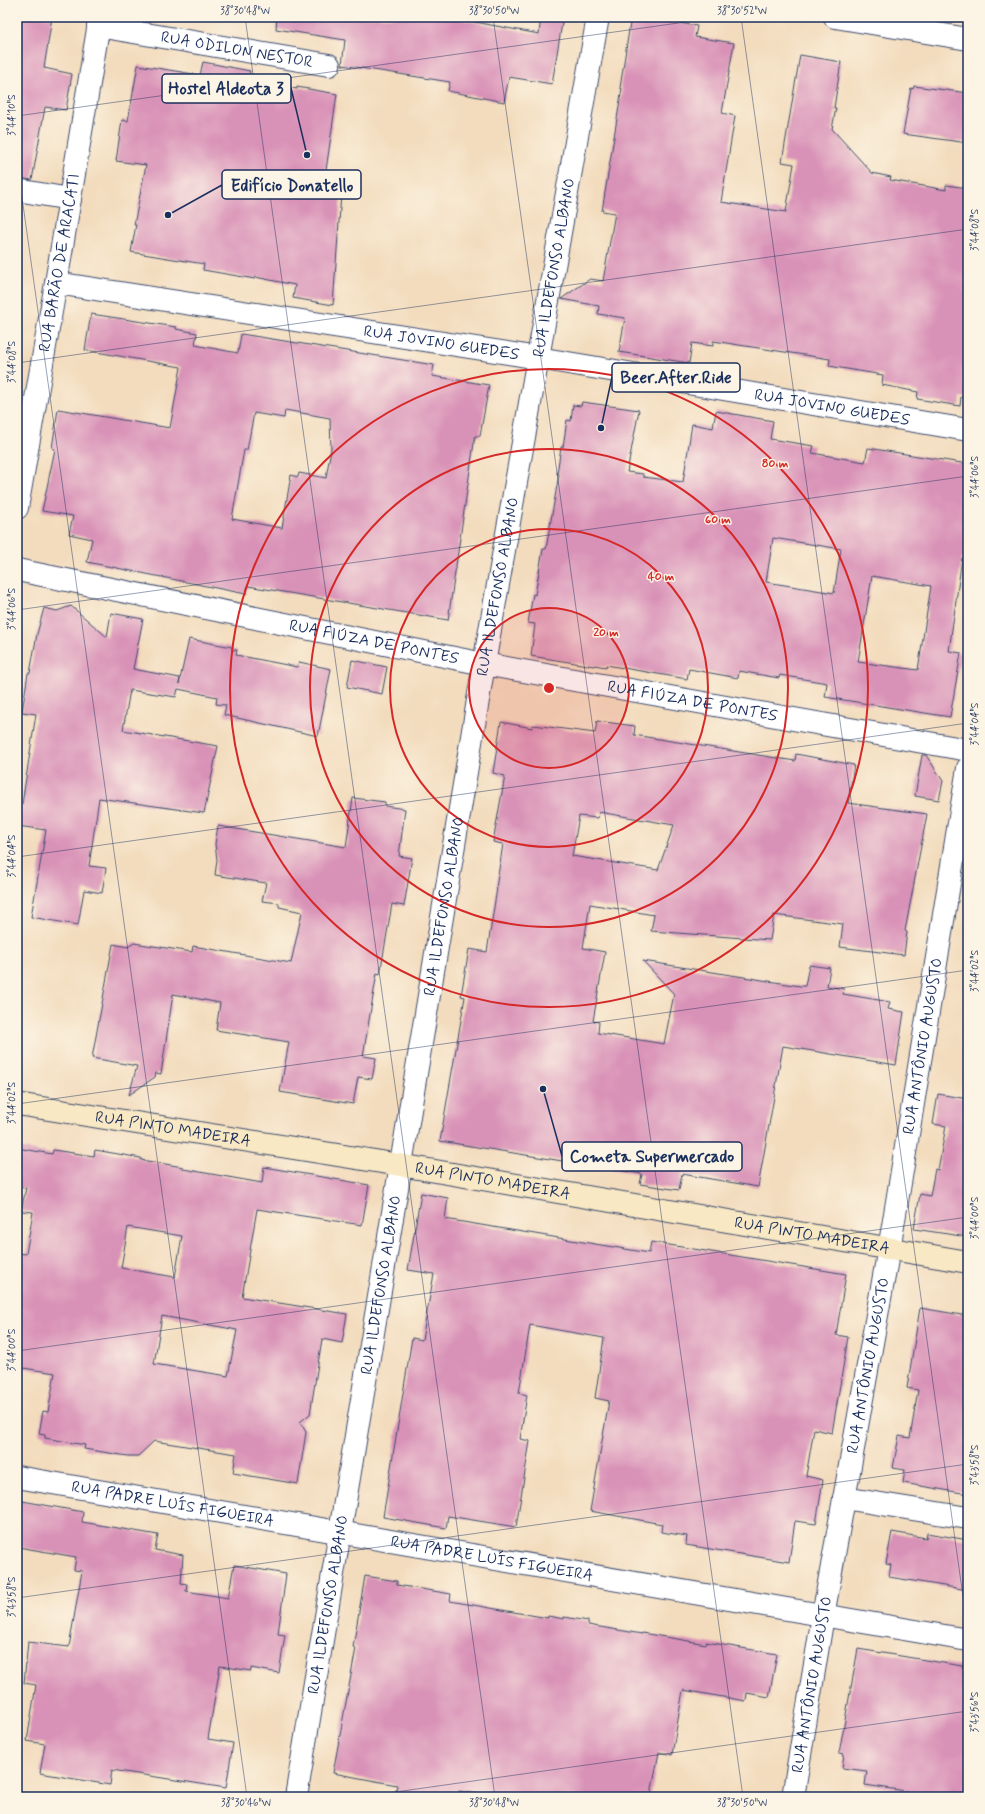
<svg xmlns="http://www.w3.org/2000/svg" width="985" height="1814" viewBox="0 0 985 1814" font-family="Mynerve,sans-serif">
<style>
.building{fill:#d992b7;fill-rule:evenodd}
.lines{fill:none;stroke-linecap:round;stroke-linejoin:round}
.minor-casing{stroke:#3b496c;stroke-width:24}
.tertiary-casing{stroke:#3b496c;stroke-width:24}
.secondary-casing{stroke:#3b496c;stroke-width:24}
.minor{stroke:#fff;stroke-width:22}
.tertiary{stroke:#fff;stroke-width:22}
.secondary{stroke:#f8e8c3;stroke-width:22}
.ticks{fill:none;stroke:#1b2f5e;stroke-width:1;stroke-opacity:0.45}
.ring{fill:none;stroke:#d62828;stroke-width:2}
.labels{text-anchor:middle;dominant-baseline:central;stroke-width:3;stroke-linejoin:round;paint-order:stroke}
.street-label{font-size:16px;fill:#1b2f5e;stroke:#fcf5e5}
.centre{fill:#d62828;stroke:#fcf5e5;stroke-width:2}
.ring-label{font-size:12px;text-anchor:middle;font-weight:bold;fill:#d62828;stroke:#fcf5e5;stroke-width:3;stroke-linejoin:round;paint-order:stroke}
.leader{fill:none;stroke:#1b2f5e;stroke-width:1.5}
.callout-dot{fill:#1b2f5e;stroke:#fcf5e5;stroke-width:1.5}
.callout{fill:#fcf5e5;stroke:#1b2f5e;stroke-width:1.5}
.callout-label{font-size:17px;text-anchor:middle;font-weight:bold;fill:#1b2f5e}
.neatline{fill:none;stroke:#1b2f5e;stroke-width:1.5}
.ticks-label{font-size:10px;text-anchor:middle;fill:#1b2f5e}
</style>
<rect width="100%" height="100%" fill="#fcf5e5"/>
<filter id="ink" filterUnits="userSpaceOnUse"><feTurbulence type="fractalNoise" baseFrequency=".025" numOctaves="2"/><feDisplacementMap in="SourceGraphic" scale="8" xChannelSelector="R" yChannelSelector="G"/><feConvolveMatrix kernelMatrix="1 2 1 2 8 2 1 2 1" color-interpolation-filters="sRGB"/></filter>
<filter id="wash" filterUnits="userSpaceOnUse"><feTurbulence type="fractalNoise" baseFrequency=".012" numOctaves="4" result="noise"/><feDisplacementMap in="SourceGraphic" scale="16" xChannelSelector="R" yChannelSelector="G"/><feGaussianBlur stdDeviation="0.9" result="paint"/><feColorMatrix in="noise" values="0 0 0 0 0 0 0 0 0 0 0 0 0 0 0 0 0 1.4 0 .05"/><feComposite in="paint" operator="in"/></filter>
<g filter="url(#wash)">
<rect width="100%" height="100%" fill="#f3dcbd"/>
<g id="blocks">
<!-- building -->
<g class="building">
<path d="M 17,17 L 52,17 L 44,68 L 72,74 L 66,110 L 45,107 L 32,180 L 17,178 Z"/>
<path d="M 277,17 L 448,17 L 539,34 L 541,17 L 563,17 L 552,84 L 509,77 L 504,102 L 448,91 L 450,82 L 342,65 L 345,40 L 276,29 Z"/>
<path d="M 631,17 L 641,17 L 697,26 L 695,37 L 734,43 L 722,113 L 735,116 L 721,202 L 786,212 L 794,164 L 782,162 L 800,55 L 841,62 L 834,108 L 836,108 L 832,129 L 872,173 L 891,177 L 890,180 L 946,190 L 946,185 L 968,188 L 968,398 L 961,397 L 960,406 L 917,399 L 918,392 L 882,385 L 883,375 L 829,366 L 830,359 L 713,341 L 713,346 L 692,343 L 689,363 L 619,352 L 625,318 L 598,314 L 599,306 L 561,299 L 590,279 L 603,281 L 615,213 L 602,211 L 622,88 L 620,88 Z"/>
<path d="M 203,62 L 250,71 L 248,80 L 297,89 L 297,87 L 337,94 L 323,191 L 341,194 L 333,305 L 293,298 L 295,285 L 255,277 L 255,279 L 203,270 L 204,264 L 131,252 L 136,225 L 134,225 L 146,165 L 116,161 L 122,120 L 128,121 L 138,65 L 200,75 Z"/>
<path d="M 914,86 L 968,93 L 968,143 L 903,134 L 911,88 L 913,89 Z"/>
<path d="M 91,314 L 176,327 L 176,329 L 197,333 L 195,345 L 238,353 L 241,334 L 434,365 L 432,376 L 489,385 L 480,436 L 475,436 L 448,620 L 248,586 L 246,594 L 87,562 L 92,539 L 69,534 L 73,516 L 42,511 L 55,449 L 52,448 L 58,409 L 170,428 L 181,367 L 85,350 ZM 285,410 L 330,418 L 331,449 L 326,478 L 299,473 L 298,477 L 291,475 L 282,528 L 232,519 L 244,450 L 247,450 L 254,413 L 284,418 Z"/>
<path d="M 582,402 L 639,410 L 627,472 L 643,474 L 643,477 L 683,482 L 692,424 L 713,428 L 716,411 L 773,421 L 770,439 L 814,446 L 812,453 L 865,462 L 868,448 L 968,464 L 968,546 L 966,559 L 962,558 L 949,651 L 961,653 L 950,717 L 825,697 L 827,683 L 780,675 L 779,678 L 739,671 L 738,678 L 689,669 L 687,679 L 606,665 L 606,667 L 594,665 L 594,666 L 531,656 L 535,624 L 528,623 L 533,594 L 535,595 L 543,549 L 546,549 L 559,474 L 557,474 L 561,447 L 563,447 L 567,420 L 571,421 L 573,405 L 581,406 ZM 773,538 L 841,549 L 834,593 L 766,582 ZM 872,576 L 931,586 L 918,670 L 858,662 Z"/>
<path d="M 71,606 L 107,637 L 111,613 L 143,619 L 133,669 L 180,678 L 179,684 L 189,639 L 232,647 L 232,650 L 237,650 L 236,655 L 297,667 L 299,662 L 331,669 L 318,736 L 224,715 L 226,705 L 216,704 L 217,697 L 178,689 L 176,697 L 130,690 L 123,730 L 218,746 L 204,813 L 99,798 L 89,866 L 106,868 L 102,893 L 84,890 L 78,925 L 31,917 L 46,830 L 17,826 L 19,804 L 22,804 L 36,714 L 22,712 L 28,673 L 30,673 L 37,634 L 44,608 L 57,611 Z"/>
<path d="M 352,660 L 387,667 L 382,694 L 347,687 Z"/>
<path d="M 597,721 L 635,726 L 634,735 L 795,761 L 796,754 L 854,765 L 848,803 L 927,814 L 905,931 L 907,932 L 904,955 L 840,947 L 843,924 L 774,915 L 770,940 L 651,931 L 654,915 L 590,904 L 583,948 L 605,952 L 593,1021 L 599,1022 L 598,1033 L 664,1044 L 674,994 L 643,961 L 800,986 L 805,986 L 809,965 L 830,968 L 827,986 L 844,989 L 843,994 L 890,1002 L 888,1009 L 904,1012 L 896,1065 L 783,1046 L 758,1187 L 682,1174 L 679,1190 L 640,1184 L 642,1174 L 440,1141 L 465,997 L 461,996 L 469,949 L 487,952 L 497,888 L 496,888 L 503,844 L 493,842 L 505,776 L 493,773 L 501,722 L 532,728 L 533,725 L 595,733 ZM 599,812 L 674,825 L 658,870 L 572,856 L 579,816 L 598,818 Z"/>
<path d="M 922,755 L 926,755 L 943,781 L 939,800 L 915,796 Z"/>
<path d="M 353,798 L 385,802 L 385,806 L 405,809 L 399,856 L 412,858 L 404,906 L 392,904 L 380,974 L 377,973 L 363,1056 L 376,1058 L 372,1079 L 358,1077 L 353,1104 L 280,1092 L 289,1042 L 216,1030 L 220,1003 L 173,994 L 161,1074 L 156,1073 L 155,1077 L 129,1095 L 137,1066 L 92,1058 L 113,944 L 128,947 L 134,943 L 192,952 L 193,946 L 291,963 L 302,912 L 279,907 L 279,903 L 262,901 L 266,883 L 215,875 L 217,860 L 215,844 L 218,826 L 346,847 Z"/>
<path d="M 938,1094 L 968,1099 L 968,1237 L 914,1229 L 920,1194 L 930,1196 L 935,1169 L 938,1170 L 946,1126 L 933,1124 Z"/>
<path d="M 17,1148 L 52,1154 L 53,1150 L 94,1156 L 95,1150 L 141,1158 L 141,1160 L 183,1167 L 183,1169 L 262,1183 L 264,1167 L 369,1185 L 362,1225 L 257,1209 L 242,1297 L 347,1314 L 342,1343 L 322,1339 L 310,1414 L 300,1422 L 306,1432 L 298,1484 L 233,1473 L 236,1454 L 154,1441 L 138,1456 L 128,1456 L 84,1449 L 85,1445 L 45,1438 L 45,1435 L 39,1434 L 43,1411 L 48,1412 L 55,1373 L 17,1367 L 17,1253 L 26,1254 L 33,1212 L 21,1211 L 26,1188 L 17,1187 ZM 128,1227 L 182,1236 L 175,1277 L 121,1268 ZM 162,1316 L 237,1330 L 228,1376 L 154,1364 Z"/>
<path d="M 421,1193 L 448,1198 L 445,1219 L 649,1253 L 651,1242 L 846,1274 L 836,1335 L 848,1337 L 832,1433 L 814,1429 L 806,1476 L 823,1480 L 816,1524 L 795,1521 L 789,1562 L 686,1545 L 687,1536 L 661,1532 L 662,1524 L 590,1511 L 609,1401 L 595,1398 L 604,1338 L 530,1325 L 519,1393 L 527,1395 L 520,1439 L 530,1441 L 516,1527 L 448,1516 L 446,1528 L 383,1517 L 412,1338 L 422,1340 L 434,1274 L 408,1270 Z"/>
<path d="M 920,1308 L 968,1316 L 968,1494 L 903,1483 L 905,1470 L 893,1468 L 899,1436 L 910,1438 L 918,1390 L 907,1388 Z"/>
<path d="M 17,1500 L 83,1512 L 82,1522 L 158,1535 L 155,1550 L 183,1555 L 181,1583 L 187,1584 L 186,1591 L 228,1598 L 234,1565 L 286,1574 L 278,1634 L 285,1635 L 279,1673 L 251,1668 L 251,1671 L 220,1666 L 208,1739 L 233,1743 L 226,1788 L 112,1770 L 110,1785 L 40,1773 L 45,1744 L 27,1741 L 36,1685 L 24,1683 L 28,1642 L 69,1647 L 82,1571 L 74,1570 L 76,1557 L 18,1547 Z"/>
<path d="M 892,1532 L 926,1538 L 927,1533 L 968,1540 L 968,1590 L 889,1577 L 891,1565 L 886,1564 Z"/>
<path d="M 365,1576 L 397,1581 L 397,1585 L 451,1594 L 450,1601 L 548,1618 L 548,1616 L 564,1619 L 564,1617 L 588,1621 L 588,1625 L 642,1634 L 642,1633 L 706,1644 L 706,1642 L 777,1654 L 769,1697 L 747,1693 L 746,1701 L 683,1690 L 672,1755 L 659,1752 L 651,1794 L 646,1794 L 646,1797 L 498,1797 L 459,1791 L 458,1797 L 395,1797 L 397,1785 L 333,1773 L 356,1648 L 353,1647 Z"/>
<path d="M 858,1649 L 968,1667 L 968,1771 L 964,1797 L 925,1797 L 926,1794 L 865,1785 L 867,1771 L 842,1768 L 844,1754 L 839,1753 Z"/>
</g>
</g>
</g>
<g filter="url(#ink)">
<use href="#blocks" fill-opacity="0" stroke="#3b496c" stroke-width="1"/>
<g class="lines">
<!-- minor casing -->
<g class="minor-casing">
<g id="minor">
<path d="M 835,17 L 968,39"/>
<path id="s1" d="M 98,26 L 329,65"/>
<path d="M 17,190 L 70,199"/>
<path id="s2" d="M 56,283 L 514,354 L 968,430"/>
<path id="s3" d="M 17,570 L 484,664 L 968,750"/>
<path id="s4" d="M 17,1477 L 968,1640"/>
<path d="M 844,1498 L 968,1518"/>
</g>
</g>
<!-- tertiary casing -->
<g class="tertiary-casing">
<g id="tertiary">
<path id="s5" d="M 17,508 L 56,283 L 100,17"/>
<path id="s6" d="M 296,1797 L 484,664 L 598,17"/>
<path id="s7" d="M 793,1797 L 823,1616 L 893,1226 L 968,768"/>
</g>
</g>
<!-- secondary casing -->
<g class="secondary-casing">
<g id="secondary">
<path id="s8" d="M 17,1104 L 400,1165 L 968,1262"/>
</g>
</g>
<!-- minor -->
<use href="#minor" class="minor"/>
<!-- tertiary -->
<use href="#tertiary" class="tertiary"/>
<!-- secondary -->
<use href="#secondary" class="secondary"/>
</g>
</g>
<!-- ticks -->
<path class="ticks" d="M 245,17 L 495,1797M 493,17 L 743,1797M 741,17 L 968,1632M 17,116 L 721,17M 17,162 L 247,1797M 17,363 L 968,229M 17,610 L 968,476M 17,857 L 968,723M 17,1104 L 968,970M 17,1351 L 968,1217M 17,1598 L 968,1464M 360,1797 L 968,1711"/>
<!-- distance rings -->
<circle cx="549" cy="688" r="80" fill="#d62828" fill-opacity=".12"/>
<g class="ring">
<circle cx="549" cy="688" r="80"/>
<circle cx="549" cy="688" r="159"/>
<circle cx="549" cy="688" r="239"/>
<circle cx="549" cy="688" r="319"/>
</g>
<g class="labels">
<!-- street labels -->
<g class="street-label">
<text stroke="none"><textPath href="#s1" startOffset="141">RUA ODILON NESTOR</textPath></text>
<text stroke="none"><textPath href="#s5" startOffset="249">RUA BARÃO DE ARACATI</textPath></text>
<text stroke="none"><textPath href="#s6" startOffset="1551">RUA ILDEFONSO ALBANO</textPath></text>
<text stroke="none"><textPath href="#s2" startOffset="390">RUA JOVINO GUEDES</textPath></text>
<text stroke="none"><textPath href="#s2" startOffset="786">RUA JOVINO GUEDES</textPath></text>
<text stroke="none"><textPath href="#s6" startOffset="1227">RUA ILDEFONSO ALBANO</textPath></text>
<text stroke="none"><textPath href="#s3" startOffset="364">RUA FIÚZA DE PONTES</textPath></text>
<text stroke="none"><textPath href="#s3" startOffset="688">RUA FIÚZA DE PONTES</textPath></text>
<text stroke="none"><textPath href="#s6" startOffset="903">RUA ILDEFONSO ALBANO</textPath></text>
<text stroke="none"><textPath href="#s7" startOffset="762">RUA ANTÔNIO AUGUSTO</textPath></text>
<text stroke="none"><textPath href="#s8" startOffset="158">RUA PINTO MADEIRA</textPath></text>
<text stroke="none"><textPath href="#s8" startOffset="482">RUA PINTO MADEIRA</textPath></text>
<text stroke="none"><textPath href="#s8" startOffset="806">RUA PINTO MADEIRA</textPath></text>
<text stroke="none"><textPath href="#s6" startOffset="519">RUA ILDEFONSO ALBANO</textPath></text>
<text stroke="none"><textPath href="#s7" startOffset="438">RUA ANTÔNIO AUGUSTO</textPath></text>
<text stroke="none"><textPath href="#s4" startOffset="158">RUA PADRE LUÍS FIGUEIRA</textPath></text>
<text stroke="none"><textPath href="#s4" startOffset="482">RUA PADRE LUÍS FIGUEIRA</textPath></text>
<text stroke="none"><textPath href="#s6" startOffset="195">RUA ILDEFONSO ALBANO</textPath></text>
<text stroke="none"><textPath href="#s7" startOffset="114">RUA ANTÔNIO AUGUSTO</textPath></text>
</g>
</g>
<circle cx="549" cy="688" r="6" class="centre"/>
<g class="ring-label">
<text x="775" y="467">80 m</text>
<text x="718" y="523">60 m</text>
<text x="661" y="580">40 m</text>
<text x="606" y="636">20 m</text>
</g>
<!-- callouts -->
<path class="leader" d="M307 155L291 88M168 215L222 185M601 428L612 377M543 1089L562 1156"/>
<g class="callout-dot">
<circle cx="307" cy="155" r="4"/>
<circle cx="168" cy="215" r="4"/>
<circle cx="601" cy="428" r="4"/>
<circle cx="543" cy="1089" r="4"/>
</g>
<g class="callout">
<rect x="162" y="74" width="129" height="29" rx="4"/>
<rect x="222" y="170" width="139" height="29" rx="4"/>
<rect x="612" y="363" width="128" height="29" rx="4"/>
<rect x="562" y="1142" width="180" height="29" rx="4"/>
</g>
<g class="callout-label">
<text x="226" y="94">Hostel Aldeota 3</text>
<text x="292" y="191">Edifício Donatello</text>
<text x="676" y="383">Beer.After.Ride</text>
<text x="652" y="1162">Cometa Supermercado</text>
</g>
<!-- margin -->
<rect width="985" height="1814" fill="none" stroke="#fcf5e5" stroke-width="44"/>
<rect x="22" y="22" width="941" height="1770" class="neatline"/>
<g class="ticks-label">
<text x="245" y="14">38°30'48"W</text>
<text x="494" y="14">38°30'50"W</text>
<text x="742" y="14">38°30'52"W</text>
<text transform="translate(11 115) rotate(-90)" y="4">3°44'10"S</text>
<text transform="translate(974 230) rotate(-90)" y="4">3°44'08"S</text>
<text transform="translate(11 362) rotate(-90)" y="4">3°44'08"S</text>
<text transform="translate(974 477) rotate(-90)" y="4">3°44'06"S</text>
<text transform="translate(11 609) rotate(-90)" y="4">3°44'06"S</text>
<text transform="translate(974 724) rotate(-90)" y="4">3°44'04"S</text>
<text transform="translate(11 856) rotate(-90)" y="4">3°44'04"S</text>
<text transform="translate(974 971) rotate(-90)" y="4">3°44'02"S</text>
<text transform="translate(11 1103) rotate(-90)" y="4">3°44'02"S</text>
<text transform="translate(974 1218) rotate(-90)" y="4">3°44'00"S</text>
<text transform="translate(11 1350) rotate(-90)" y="4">3°44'00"S</text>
<text transform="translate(974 1465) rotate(-90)" y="4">3°43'58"S</text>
<text transform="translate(11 1597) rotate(-90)" y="4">3°43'58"S</text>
<text transform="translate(974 1712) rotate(-90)" y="4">3°43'56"S</text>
<text x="246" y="1806">38°30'46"W</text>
<text x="494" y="1806">38°30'48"W</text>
<text x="742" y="1806">38°30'50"W</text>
</g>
</svg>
